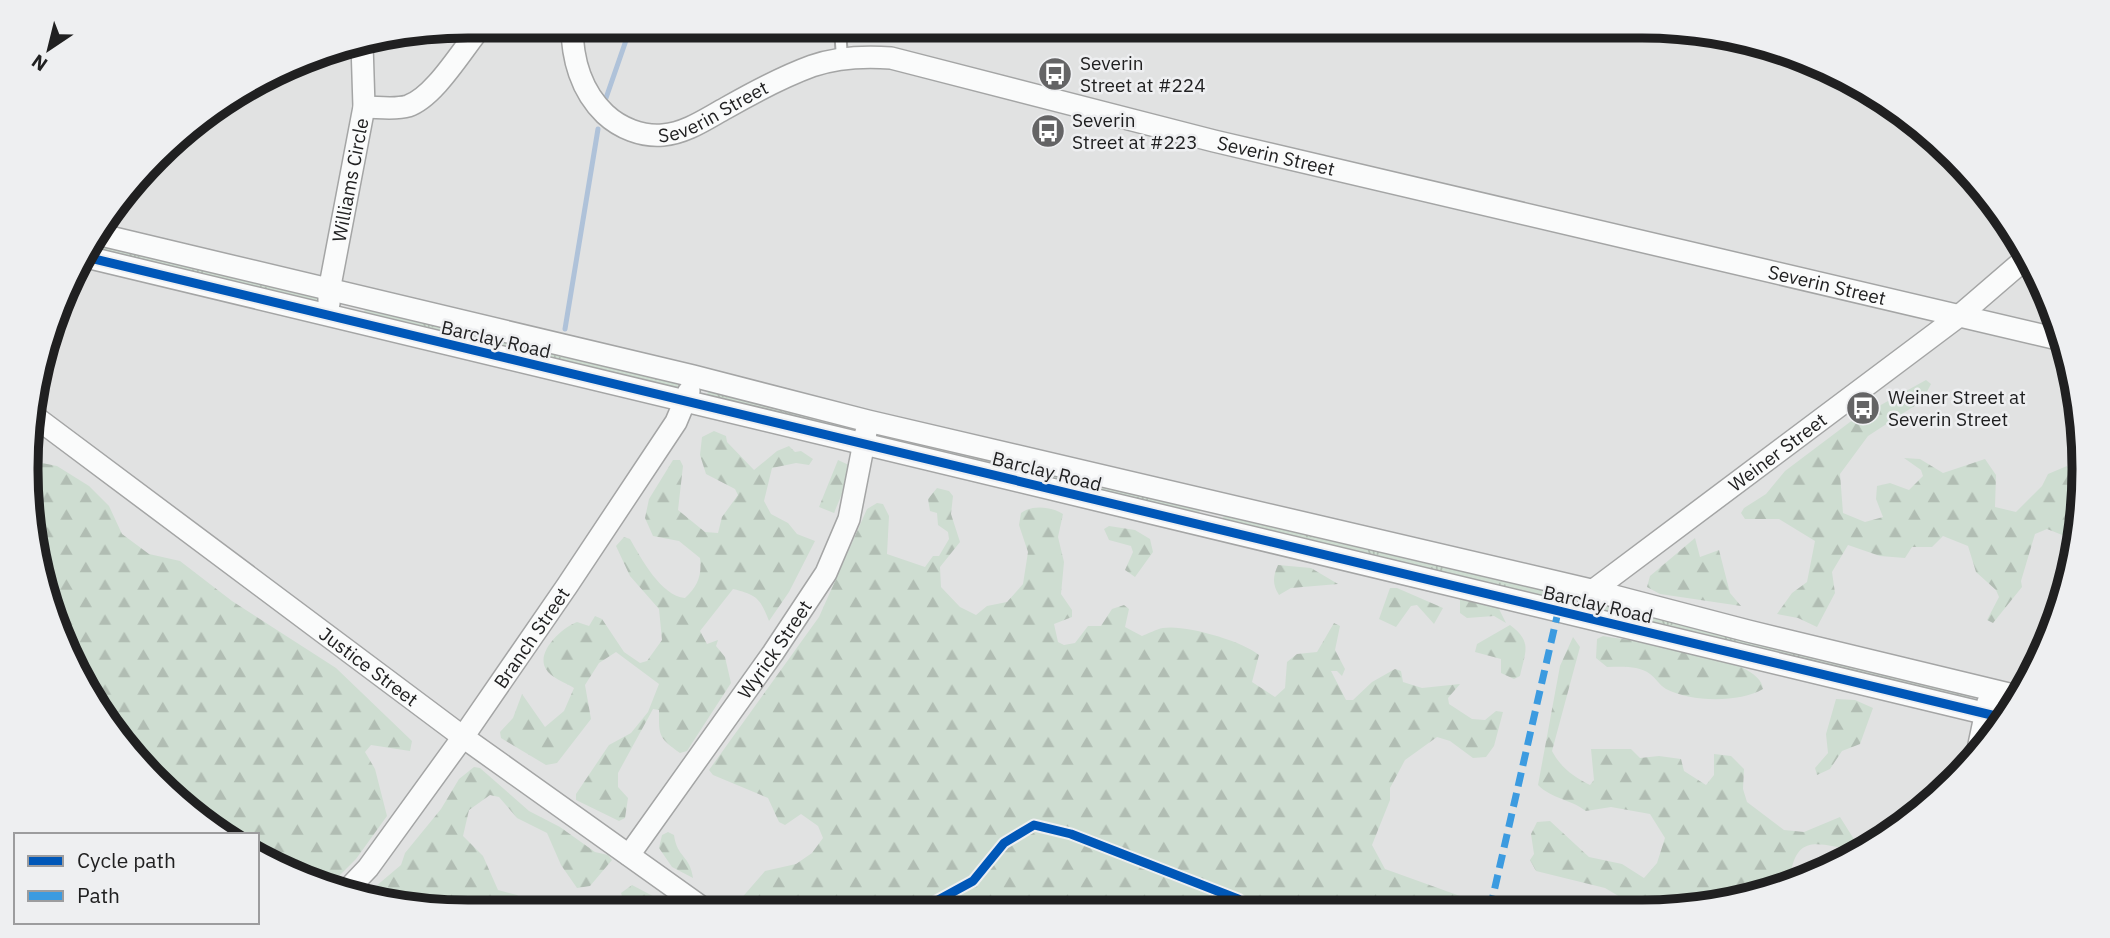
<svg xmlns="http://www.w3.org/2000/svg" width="2110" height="938" viewBox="0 0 2110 938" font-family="'IBM Plex Sans',sans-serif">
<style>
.grass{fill:url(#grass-tufts)}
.forest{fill:url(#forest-firs)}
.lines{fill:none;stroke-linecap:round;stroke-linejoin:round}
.stream{stroke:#afc2d9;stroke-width:5}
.service-casing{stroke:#a4a5a5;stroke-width:14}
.minor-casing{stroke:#a4a5a5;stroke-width:24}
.service{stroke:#fafbfb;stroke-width:10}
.minor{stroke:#fafbfb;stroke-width:21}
.quiet{stroke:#3c9be0;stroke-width:7;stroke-dasharray:14 7;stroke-linecap:butt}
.cycleway-casing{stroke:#eeeff1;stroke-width:13}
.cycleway{stroke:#0057b8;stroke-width:9}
.labels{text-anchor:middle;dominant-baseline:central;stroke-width:5;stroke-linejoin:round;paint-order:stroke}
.poi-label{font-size:19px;fill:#202021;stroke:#eeeff1;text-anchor:start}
.street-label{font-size:19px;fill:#202021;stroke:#eeeff1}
.rim{fill:none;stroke:#202021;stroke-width:9}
</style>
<defs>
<pattern id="grass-tufts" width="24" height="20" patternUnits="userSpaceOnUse" patternTransform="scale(1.75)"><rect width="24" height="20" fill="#ceddd1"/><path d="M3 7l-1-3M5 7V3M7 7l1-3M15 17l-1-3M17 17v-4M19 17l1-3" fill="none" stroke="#b1bdb3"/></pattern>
<pattern id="forest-firs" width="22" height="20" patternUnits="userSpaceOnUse" patternTransform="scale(1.75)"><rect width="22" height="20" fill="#ceddd1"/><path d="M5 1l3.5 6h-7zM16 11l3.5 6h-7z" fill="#b1bdb3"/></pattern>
</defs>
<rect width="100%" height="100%" fill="#e1e2e2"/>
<!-- grass -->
<g class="grass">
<path d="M 91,241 L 317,292 L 321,305 L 85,248 Z"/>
<path d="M 367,307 L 673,381 L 680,387 L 679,391 L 365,314 L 364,311 Z"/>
<path d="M 711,389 L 843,425 L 843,429 L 705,396 Z"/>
<path d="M 877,432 L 1200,508 L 1199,516 L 874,436 Z"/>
<path d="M 1228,515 L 1551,589 C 1556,592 1560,594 1559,600 L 1221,521 L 1223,517 Z"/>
<path d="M 1603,602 L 1968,692 L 1970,699 L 1968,701 L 1601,612 L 1600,607 Z"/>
</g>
<!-- forest -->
<g class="forest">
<path d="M 1926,380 L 1931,384 L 1922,401 L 1868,436 L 1840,474 L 1843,513 L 1865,522 L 1883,517 L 1876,499 L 1877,486 L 1890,483 L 1909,490 L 1923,476 L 1921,470 L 1904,458 L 1920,459 L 1943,473 L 1985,459 L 1996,475 L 1995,507 L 2016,512 L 2042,486 L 2048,474 L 2067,466 L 2081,482 L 2070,538 L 2047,529 L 2035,534 L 2021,581 L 2022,587 L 1993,623 L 1987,620 L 1999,597 L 1996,590 L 1976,572 L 1968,546 L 1943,536 L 1932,547 L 1912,547 L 1905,558 L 1880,556 L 1848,545 L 1832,572 L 1835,593 L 1817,627 L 1798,618 L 1777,614 L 1792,593 L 1807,582 L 1815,541 L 1779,519 L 1745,519 L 1741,513 L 1744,508 L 1766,494 L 1785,471 L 1850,422 Z"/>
<path d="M 714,431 L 726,436 L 727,442 L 754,470 L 777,451 L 789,446 L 795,452 L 801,451 L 813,459 L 809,465 L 796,463 L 772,468 L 764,501 L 771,514 L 788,523 L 797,534 L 815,541 L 789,592 L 769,621 C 760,598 757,595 733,589 L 700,631 L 707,644 L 718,640 L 716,646 L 725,657 L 731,683 L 687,751 L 680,753 C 658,737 659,736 659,710 L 653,709 L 618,773 L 618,787 L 628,798 L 625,818 L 619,821 L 576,800 L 576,794 L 609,745 L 631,733 L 648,712 L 659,684 L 616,652 L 599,663 L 585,685 L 591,719 L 557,763 L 546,765 L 501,738 L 500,732 L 513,718 L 522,694 L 545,727 L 564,711 L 574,688 C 566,683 550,677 546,669 C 535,652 563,627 577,622 L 589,626 L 595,616 L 602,619 L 624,652 L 640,663 L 647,661 L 662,640 L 659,609 L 630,576 L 616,546 L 624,537 L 630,539 C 641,558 661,596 685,598 C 698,586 702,575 700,558 L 679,541 L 653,536 L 645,518 L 649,499 L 673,460 L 680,460 L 683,466 L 678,510 L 705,532 L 718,533 L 722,517 L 738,495 L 735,489 L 706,474 L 700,455 L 702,437 Z"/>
<path d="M 838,460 L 853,467 L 834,513 L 819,507 Z"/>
<path d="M 32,461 L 57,466 L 89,486 L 109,506 L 122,534 L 149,554 L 180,561 L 232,601 L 336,668 L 412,741 L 410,751 L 371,745 L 365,752 L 375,769 L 387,816 L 356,859 L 331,884 L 300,878 L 257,852 L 257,835 L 230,835 L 177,802 L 85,690 L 30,527 Z"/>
<path d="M 937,488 L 949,491 L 953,496 L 951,514 L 960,542 L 940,567 L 941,587 L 960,607 L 976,615 L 987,606 L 1007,602 L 1023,584 L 1028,552 L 1019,525 L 1021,513 C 1033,504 1052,507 1063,514 L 1058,537 L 1064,562 L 1061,594 L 1072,610 L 1072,617 L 1054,624 L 1058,642 L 1064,645 L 1075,643 L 1088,626 L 1101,626 L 1112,609 L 1124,605 L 1129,609 L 1125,627 L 1142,636 C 1148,634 1156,629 1163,628 C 1184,624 1243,641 1259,655 L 1252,682 L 1275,697 L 1285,688 L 1287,662 L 1297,654 L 1317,652 L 1334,623 L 1340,626 L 1335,650 L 1345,669 L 1342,676 L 1337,671 L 1331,671 L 1346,700 L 1353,700 L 1372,682 L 1395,669 L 1401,671 L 1403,682 L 1422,688 L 1460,684 L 1448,698 L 1449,704 L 1472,719 L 1485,720 L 1496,711 L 1503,712 L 1494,746 L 1486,757 L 1473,758 L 1450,741 L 1437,737 L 1405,760 L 1390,788 L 1390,800 L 1372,845 L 1385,869 L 1460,896 L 1457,909 L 735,911 L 739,901 L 765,871 L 796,864 L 812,853 L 823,838 L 818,826 L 801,814 L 785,825 L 779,822 L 768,798 L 713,775 L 709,770 L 819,617 L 867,509 L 877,503 L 883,504 L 889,516 L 887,554 L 925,567 L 933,556 L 939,556 L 949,539 L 948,532 L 938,525 L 937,513 L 930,511 L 928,499 Z"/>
<path d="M 1109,526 L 1135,530 L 1150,539 L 1153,552 L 1135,577 L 1125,570 L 1133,552 L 1131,546 L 1109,540 L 1104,529 Z"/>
<path d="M 1695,538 L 1700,557 L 1719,550 L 1730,593 L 1741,606 L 1660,594 L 1647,587 L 1650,576 Z"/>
<path d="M 1278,565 L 1311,568 L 1338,584 L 1291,588 L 1279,595 C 1272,584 1273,576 1278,565 Z"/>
<path d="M 1390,588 L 1397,588 L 1443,608 L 1434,624 L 1417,605 L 1411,606 L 1396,627 L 1379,619 Z"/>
<path d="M 1466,599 L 1498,607 L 1506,623 L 1494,616 L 1467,618 L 1460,613 L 1460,600 Z"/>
<path d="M 1510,625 C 1533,642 1525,652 1520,676 L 1514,679 L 1501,673 L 1501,659 L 1475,652 L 1477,644 Z"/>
<path d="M 1603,636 C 1631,641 1762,655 1763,689 C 1739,703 1690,702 1666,689 C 1659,685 1656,678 1650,674 C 1638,665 1621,667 1607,667 L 1596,658 L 1597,639 Z"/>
<path d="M 1573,637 L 1580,647 L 1552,751 C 1561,768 1574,777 1590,785 L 1594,780 L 1591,749 L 1631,749 L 1640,758 L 1659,756 L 1681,759 L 1684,771 L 1706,785 L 1714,775 L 1714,754 L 1731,756 L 1744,769 L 1743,789 L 1747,802 L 1784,830 L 1804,832 L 1840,817 L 1857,844 L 1853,850 C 1818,844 1796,833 1790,878 L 1793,883 L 1699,908 L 1633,908 L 1632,904 L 1605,888 L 1536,871 L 1530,860 L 1534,854 L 1531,834 L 1537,822 L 1550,821 L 1589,857 L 1622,864 L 1644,878 L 1657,863 L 1665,838 L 1650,814 L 1611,807 L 1586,811 C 1570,799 1552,799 1538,785 L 1560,666 Z"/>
<path d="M 1836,699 L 1855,700 L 1873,708 L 1860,744 L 1842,751 L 1830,769 L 1817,775 L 1815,768 L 1828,753 L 1826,734 Z"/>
<path d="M 474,767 L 480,768 L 529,811 L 560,827 L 595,852 L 608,855 L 612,860 L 590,886 L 577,888 L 561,865 L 547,833 L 517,818 L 499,797 L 490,795 L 469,810 L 463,836 L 483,856 L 498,890 L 517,895 L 527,904 L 526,912 L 469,912 L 369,892 L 401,865 L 405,853 L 441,809 L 459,779 Z"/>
<path d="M 668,832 L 674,835 C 677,858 690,855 693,878 L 672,867 L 659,848 L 662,835 Z"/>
<path d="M 632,885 L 666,903 L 668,911 L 627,911 L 621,893 Z"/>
</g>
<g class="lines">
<!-- stream -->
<g class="stream">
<path d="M 606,98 L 631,26"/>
<path d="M 565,329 L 598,129"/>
</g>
<!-- service casing -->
<g class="service-casing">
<path id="service" d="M 831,26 L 840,29 L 842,58"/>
</g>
<!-- minor casing -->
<g class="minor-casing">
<g id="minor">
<path id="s1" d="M 572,26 C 572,58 581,91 605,114 C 620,128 642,137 663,135 C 686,133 706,119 726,108 C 754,92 782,77 812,66 C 838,57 864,56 891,58 L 1214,141 L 2058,339"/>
<path d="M 364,107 C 378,107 395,110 408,106 C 435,97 463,48 482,26"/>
<path d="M 97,234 L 693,376 L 868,421 L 1595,591 L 1748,631 L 2017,696"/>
<path d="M 82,256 L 2004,718"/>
<path id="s2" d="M 329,304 L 329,291 L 364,107 L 362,44"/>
<path id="s3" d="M 34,416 L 463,737 L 707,911"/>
<path id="s4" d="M 1587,595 L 1959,316 L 2024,260"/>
<path d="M 1977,754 L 1988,702"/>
<path id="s5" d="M 629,855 L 773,653 L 826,573 L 849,519 L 866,432"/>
<path id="s6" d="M 349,888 L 368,868 L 463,737 L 567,586 L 676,422 L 689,391"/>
</g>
</g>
<!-- service -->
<use href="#service" class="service"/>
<!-- minor -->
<use href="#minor" class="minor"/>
<!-- quiet -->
<path class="quiet" d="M 1490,909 L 1558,612"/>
<!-- cycleway casing -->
<g class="cycleway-casing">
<g id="cycleway">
<path d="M 82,256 L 2004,718"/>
<path d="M 920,910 L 973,881 L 1004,843 L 1034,825 L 1071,834 L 1238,899 L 1252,909"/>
</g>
</g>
<!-- cycleway -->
<use href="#cycleway" class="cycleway"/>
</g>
<!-- icons -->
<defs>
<g id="bus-disc" transform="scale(1.75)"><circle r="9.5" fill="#646465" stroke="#eeeff1"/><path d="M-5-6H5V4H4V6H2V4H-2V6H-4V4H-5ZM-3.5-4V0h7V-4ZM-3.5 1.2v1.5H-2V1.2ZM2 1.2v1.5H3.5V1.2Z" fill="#fff"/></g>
</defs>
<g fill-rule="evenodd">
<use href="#bus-disc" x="1055" y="74"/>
<use href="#bus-disc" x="1048" y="131"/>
<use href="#bus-disc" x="1863" y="408"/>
</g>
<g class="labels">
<!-- poi labels -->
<g class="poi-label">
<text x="1080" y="63">Severin<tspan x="1080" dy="22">Street at #224</tspan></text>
<text x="1072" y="120">Severin<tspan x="1072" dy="22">Street at #223</tspan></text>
<text x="1888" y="397">Weiner Street at<tspan x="1888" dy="22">Severin Street</tspan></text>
</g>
<!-- street labels -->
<g class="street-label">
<text stroke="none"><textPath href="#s1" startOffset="215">Severin Street</textPath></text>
<text stroke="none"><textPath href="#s1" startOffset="802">Severin Street</textPath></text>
<text stroke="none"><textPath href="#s2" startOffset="126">Williams Circle</textPath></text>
<text stroke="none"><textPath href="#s1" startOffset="1368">Severin Street</textPath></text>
<text transform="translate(496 339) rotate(13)">Barclay Road</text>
<text stroke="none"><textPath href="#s4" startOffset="238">Weiner Street</textPath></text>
<text transform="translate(1047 471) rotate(14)">Barclay Road</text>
<text transform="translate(1598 604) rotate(13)">Barclay Road</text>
<text stroke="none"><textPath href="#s6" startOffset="310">Branch Street</textPath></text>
<text stroke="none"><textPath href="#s5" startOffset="252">Wyrick Street</textPath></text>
<text stroke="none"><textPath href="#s3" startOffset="418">Justice Street</textPath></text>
</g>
</g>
<!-- crop -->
<path d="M0 0H2110V938H0ZM468 38H1642A430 430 0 0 1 2072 468V470A430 430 0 0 1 1642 900H468A430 430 0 0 1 38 470V468A430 430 0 0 1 468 38Z" fill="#eeeff1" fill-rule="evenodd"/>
<path class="rim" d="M468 38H1642A430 430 0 0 1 2072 468V470A430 430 0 0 1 1642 900H468A430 430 0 0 1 38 470V468A430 430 0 0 1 468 38Z"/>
<!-- legend -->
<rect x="14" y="833" width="245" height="91" fill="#eeeff1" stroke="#9c9c9e" stroke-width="2"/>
<rect x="28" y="856" width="35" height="10" fill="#0057b8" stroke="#9c9c9e" stroke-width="2"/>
<text x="77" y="868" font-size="21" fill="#202021">Cycle path</text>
<rect x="28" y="891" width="35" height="10" fill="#3c9be0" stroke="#9c9c9e" stroke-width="2"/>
<text x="77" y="903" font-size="21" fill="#202021">Path</text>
<!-- north arrow -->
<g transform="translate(49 49) rotate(215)" stroke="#eeeff1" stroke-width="5" paint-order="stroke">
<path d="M0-5L12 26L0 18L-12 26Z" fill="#202021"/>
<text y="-10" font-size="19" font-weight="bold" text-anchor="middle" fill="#202021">N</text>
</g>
</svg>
